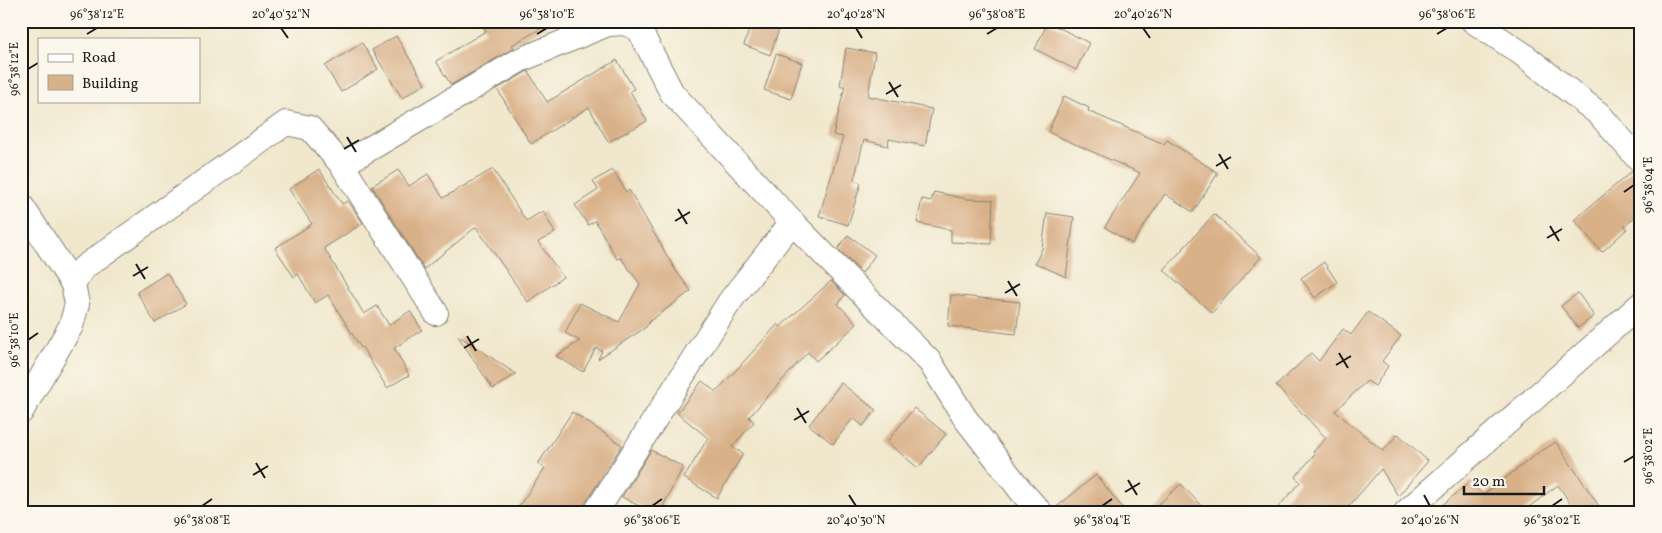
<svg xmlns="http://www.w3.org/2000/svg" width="1662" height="533" viewBox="0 0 1662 533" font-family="Vollkorn,serif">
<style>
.building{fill:#d9b189}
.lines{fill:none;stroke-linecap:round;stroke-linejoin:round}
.street-casing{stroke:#868274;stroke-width:26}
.street{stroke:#fff;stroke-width:24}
.ticks{fill:none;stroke:#1c1c1c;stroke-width:2}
.neatline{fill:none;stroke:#1c1c1c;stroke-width:2}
.ticks-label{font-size:12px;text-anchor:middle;fill:#1c1c1c}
</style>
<rect width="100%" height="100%" fill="#fbf7ec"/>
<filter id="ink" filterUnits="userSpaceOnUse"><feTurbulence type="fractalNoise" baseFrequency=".02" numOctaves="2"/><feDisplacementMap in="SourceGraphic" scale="10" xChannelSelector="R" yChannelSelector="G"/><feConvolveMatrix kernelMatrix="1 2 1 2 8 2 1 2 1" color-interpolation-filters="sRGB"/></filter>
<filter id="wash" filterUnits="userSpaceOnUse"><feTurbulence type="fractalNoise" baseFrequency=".0096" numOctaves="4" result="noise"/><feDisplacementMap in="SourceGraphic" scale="20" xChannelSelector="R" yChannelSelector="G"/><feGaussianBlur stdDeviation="1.12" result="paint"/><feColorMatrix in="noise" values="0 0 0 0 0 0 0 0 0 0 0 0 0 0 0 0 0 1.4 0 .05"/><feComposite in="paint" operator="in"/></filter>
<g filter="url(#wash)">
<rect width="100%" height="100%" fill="#f0e7cc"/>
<g id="blocks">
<!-- building -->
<g class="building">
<path d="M 481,21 L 554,21 L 512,45 L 514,48 L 451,85 L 436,61 L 486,31 Z"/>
<path d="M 752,21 L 782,21 L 770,55 L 744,45 Z"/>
<path d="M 1048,22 L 1089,43 L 1076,70 L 1035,49 Z"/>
<path d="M 396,36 L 425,84 L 402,98 L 372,50 Z"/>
<path d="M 362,43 L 378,69 L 341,92 L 325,66 Z"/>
<path d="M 846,48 L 875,53 L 868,96 L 932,109 L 925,146 L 889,139 L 888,146 L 864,140 L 854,180 L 861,183 L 848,225 L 819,216 L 843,137 L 833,135 L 845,86 L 840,86 Z"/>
<path d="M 776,54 L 802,63 L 791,99 L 764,90 Z"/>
<path d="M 617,60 L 634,89 L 630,91 L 647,121 L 608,142 L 589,107 L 531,144 L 497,89 L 528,71 L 547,102 Z"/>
<path d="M 1064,96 L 1089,108 L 1088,111 L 1164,144 L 1167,140 L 1218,173 L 1193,212 L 1165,194 L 1132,244 L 1105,227 L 1140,173 L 1048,132 Z"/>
<path d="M 319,169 L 342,204 L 348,201 L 363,223 L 324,248 L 364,314 L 377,306 L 389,325 L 410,311 L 422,330 L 394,348 L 409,375 L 387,388 L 362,347 L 361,348 L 328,295 L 315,303 L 298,274 L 294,277 L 275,248 L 312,224 L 289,189 Z"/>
<path d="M 493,169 L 526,221 L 543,211 L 555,233 L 538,242 L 563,277 L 528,302 L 476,227 L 424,269 L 372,186 L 398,170 L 409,186 L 428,174 L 443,198 Z"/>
<path d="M 613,170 L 626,192 L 629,190 L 676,271 L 691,291 L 650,321 L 646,327 L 598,359 L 602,351 L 596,348 L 583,372 L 556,356 L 580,341 L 565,333 L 580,303 L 619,322 L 640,284 L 621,258 L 617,259 L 595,221 L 588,225 L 575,205 L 598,190 L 593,181 Z"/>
<path d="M 1631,172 L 1641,182 L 1641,212 L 1625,226 L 1627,229 L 1602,252 L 1574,220 Z"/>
<path d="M 934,192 L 967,199 L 993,200 L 991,244 L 951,242 L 951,230 L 917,223 L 922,199 L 931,201 Z"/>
<path d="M 1047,213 L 1074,217 L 1066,277 L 1035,263 L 1042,249 Z"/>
<path d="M 1214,214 L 1261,257 L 1212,313 L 1164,270 Z"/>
<path d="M 848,235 L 875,255 L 862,273 L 838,249 Z"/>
<path d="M 1324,262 L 1337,282 L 1315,298 L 1301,278 Z"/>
<path d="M 167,273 L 186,304 L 155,323 L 137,292 Z"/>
<path d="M 831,281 L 845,295 L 838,304 L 857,324 L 816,361 L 808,352 L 749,417 L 754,422 L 732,447 L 743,454 L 717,498 L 684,478 L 708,438 L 677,413 L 702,381 L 716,392 L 778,324 L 780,327 Z"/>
<path d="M 1578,293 L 1594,316 L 1578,328 L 1561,306 Z"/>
<path d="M 951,295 L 1020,302 L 1016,334 L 948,326 Z"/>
<path d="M 1368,312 L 1401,336 L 1382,361 L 1388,366 L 1375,386 L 1367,381 L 1335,411 L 1383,451 L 1398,434 L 1428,461 L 1398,496 L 1381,469 L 1344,512 L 1274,512 L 1300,482 L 1295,477 L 1315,454 L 1313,452 L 1326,438 L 1276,386 L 1311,353 L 1319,361 L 1343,329 L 1351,335 Z"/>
<path d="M 458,336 L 459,336 L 516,374 L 493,389 Z"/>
<path d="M 841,383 L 876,410 L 863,426 L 853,418 L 833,444 L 809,425 Z"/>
<path d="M 914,408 L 946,434 L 918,468 L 887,442 Z"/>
<path d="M 572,412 L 622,445 L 584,505 L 582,512 L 515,512 L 545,468 L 538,464 Z"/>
<path d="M 1556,442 L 1603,512 L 1576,512 L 1558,485 L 1522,512 L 1434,512 L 1471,481 L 1483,495 L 1538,453 Z"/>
<path d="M 651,450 L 683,467 L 660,512 L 651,512 L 622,497 Z"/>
<path d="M 1096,475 L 1126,512 L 1053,512 L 1053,510 Z"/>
<path d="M 1181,484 L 1207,512 L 1150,512 Z"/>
</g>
</g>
</g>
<g filter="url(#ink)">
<use href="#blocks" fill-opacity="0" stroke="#868274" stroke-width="1"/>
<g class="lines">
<!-- street casing -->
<g class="street-casing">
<g id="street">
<path d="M 639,21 L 639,29 L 672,93 L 792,222 L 930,362 L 965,418 L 1022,492 L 1040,512"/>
<path d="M 1473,21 L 1521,53 L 1599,114 L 1641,162"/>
<path d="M 342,165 L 520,60 L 608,24 L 624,23 L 639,29"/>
<path d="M 21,205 L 73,284"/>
<path d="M 21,412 L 71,326 L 77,304 L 73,284 L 83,268 L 286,123 L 310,128 L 342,165 L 436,313"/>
<path d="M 596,512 L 730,301 L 792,222"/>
<path d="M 1406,512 L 1641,304"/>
</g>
</g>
<!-- street -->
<use href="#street" class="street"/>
</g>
</g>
<!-- ticks -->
<path class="ticks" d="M 281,28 L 288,38M 856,28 L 862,38M 1143,28 L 1150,38M 87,34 L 97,28M 537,34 L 547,28M 987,34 L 997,28M 1437,34 L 1447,28M 28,69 L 38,63M 889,82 L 898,97M 886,94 L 901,85M 347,137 L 356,152M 344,149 L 359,140M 1219,154 L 1228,169M 1216,166 L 1231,157M 1624,192 L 1634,185M 678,209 L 687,224M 675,221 L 690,212M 1550,226 L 1559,241M 1547,238 L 1562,229M 136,264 L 145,279M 133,276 L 148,267M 1008,281 L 1017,296M 1005,293 L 1020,284M 467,336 L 476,351M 28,340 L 38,333M 464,348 L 479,339M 1339,353 L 1348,368M 1336,365 L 1351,356M 797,408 L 806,423M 794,420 L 809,411M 1624,462 L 1634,456M 256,463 L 265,478M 253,475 L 268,466M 1128,480 L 1137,495M 1125,492 L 1140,483M 849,495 L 856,506M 1424,495 L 1430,506M 202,506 L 212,499M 652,506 L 662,499M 1102,506 L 1112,499M 1552,506 L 1562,499"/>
<!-- margin -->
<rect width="1662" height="533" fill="none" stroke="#fbf7ec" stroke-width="55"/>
<!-- legend -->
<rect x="38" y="38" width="162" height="65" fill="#fbf7ec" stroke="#a29f99"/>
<rect x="48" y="54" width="25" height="8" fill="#ffffff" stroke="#a29f99"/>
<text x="82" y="62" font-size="15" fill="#1c1c1c">Road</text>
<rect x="48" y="75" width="25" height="15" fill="#d9b189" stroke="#a29f99"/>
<text x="82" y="88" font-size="15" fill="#1c1c1c">Building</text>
<!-- scale -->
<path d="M1464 486v8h80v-8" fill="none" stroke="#1c1c1c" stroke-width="2.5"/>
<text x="1472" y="486" font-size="15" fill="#1c1c1c" stroke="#fbf7ec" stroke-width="4" paint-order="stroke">20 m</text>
<rect x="28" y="28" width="1606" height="478" class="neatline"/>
<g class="ticks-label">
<text x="97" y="18">96°38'12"E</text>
<text x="281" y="18">20°40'32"N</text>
<text x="547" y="18">96°38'10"E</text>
<text x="856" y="18">20°40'28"N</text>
<text x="997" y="18">96°38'08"E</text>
<text x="1143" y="18">20°40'26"N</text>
<text x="1447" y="18">96°38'06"E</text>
<text transform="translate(14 69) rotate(-90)" y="4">96°38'12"E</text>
<text transform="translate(1648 185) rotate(-90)" y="4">96°38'04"E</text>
<text transform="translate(14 340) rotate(-90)" y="4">96°38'10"E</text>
<text transform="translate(1648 456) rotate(-90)" y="4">96°38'02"E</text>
<text x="202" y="524">96°38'08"E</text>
<text x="652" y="524">96°38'06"E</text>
<text x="856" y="524">20°40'30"N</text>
<text x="1102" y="524">96°38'04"E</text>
<text x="1430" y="524">20°40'26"N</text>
<text x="1552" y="524">96°38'02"E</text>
</g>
</svg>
